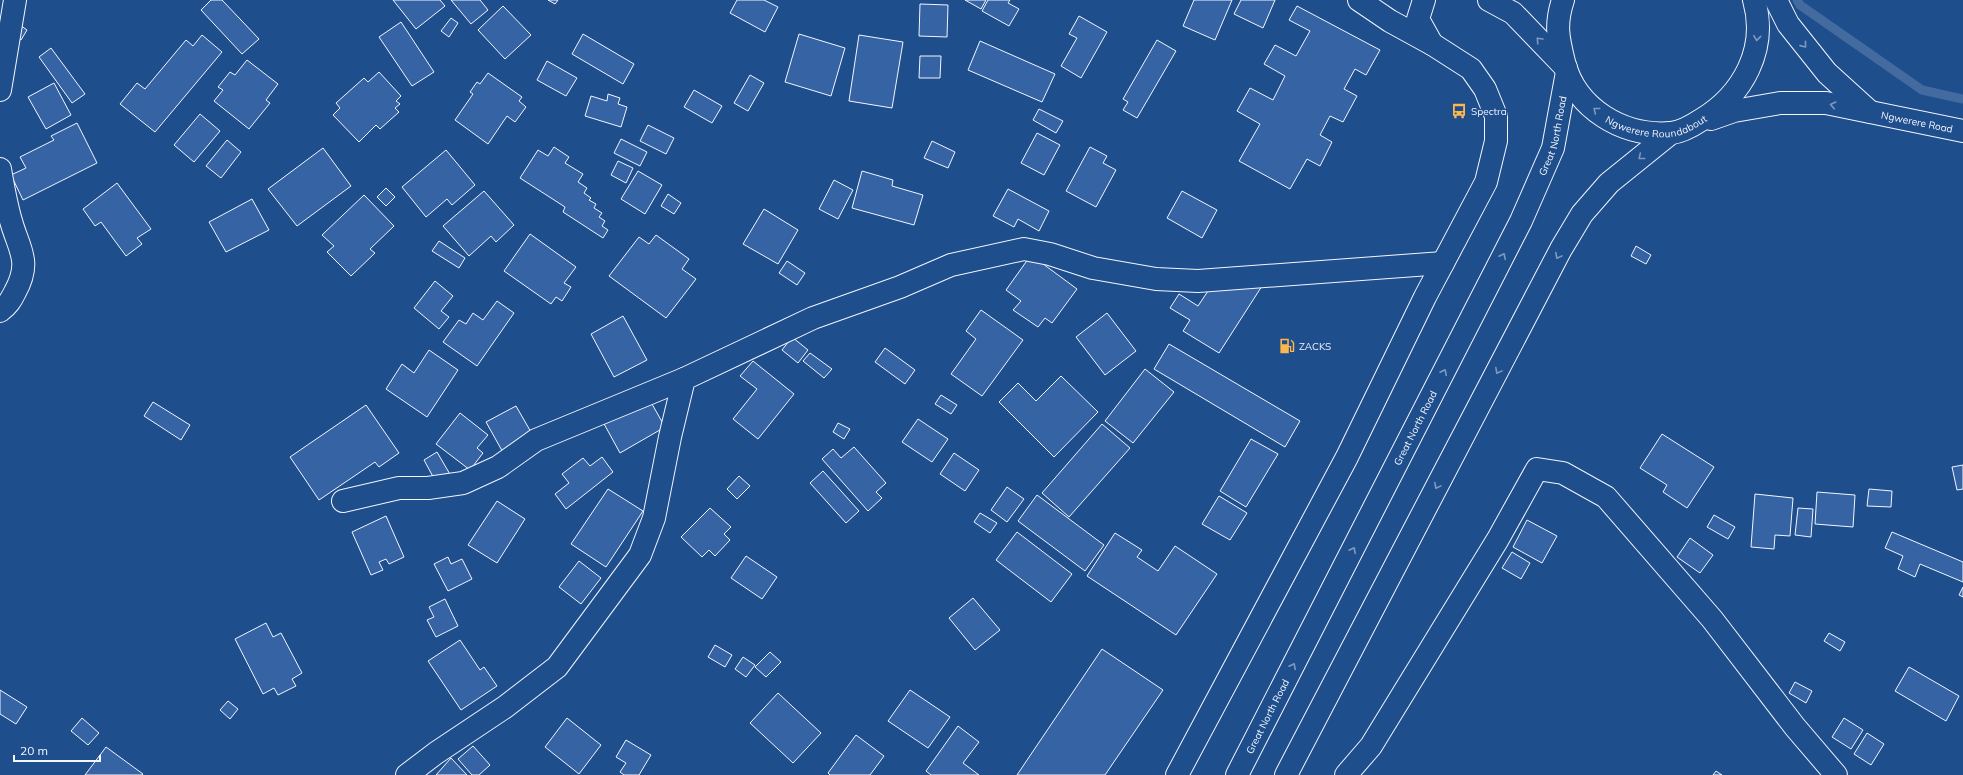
<svg xmlns="http://www.w3.org/2000/svg" width="1963" height="775" viewBox="0 0 1963 775" font-family="Mulish,sans-serif">
<style>
.lines{fill:none;stroke-linecap:round;stroke-linejoin:round}
.stream{stroke:#446ba0;stroke-width:9}
.building{fill:#3563a3;stroke:#f2f6ff}
.minor-casing{stroke:#f2f6ff;stroke-width:24}
.major-casing{stroke:#f2f6ff;stroke-width:24}
.minor{stroke:#1f4e8c;stroke-width:22}
.major{stroke:#1f4e8c;stroke-width:22}
.oneway{stroke:#7e9ac0}
.labels{text-anchor:middle;dominant-baseline:central;stroke-width:3;stroke-linejoin:round;paint-order:stroke}
.poi-label{font-size:10px;fill:#f2f6ff;stroke:#1f4e8c;text-anchor:start}
.street-label{font-size:10px;fill:#f2f6ff;stroke:#1f4e8c}
</style>
<rect width="100%" height="100%" fill="#1f4e8c"/>
<g class="lines">
<!-- stream -->
<path class="stream" d="M 1797,0 L 1800,5 L 1922,90 L 1963,99"/>
</g>
<!-- building -->
<g class="building">
<path d="M 211,0 L 222,0 L 259,39 L 242,54 L 201,10 Z"/>
<path d="M 393,0 L 440,0 L 445,6 L 416,29 Z"/>
<path d="M 451,0 L 480,0 L 488,10 L 471,24 Z"/>
<path d="M 548,0 L 558,0 L 555,4 Z"/>
<path d="M 737,0 L 764,0 L 778,7 L 765,32 L 730,13 Z"/>
<path d="M 965,0 L 986,0 L 981,9 Z"/>
<path d="M 988,0 L 1010,0 L 1008,3 L 1019,9 L 1009,26 L 982,11 Z"/>
<path d="M 1194,0 L 1232,0 L 1215,40 L 1183,26 Z"/>
<path d="M 1241,0 L 1275,0 L 1263,28 L 1234,14 Z"/>
<path d="M 920,4 L 948,5 L 947,37 L 919,36 Z"/>
<path d="M 503,6 L 531,35 L 505,59 L 478,30 Z"/>
<path d="M 1297,6 L 1380,50 L 1366,75 L 1355,69 L 1344,89 L 1357,96 L 1343,122 L 1330,116 L 1320,135 L 1332,142 L 1320,166 L 1307,159 L 1290,189 L 1239,161 L 1260,124 L 1237,111 L 1250,88 L 1273,100 L 1285,76 L 1264,64 L 1275,45 L 1296,56 L 1310,31 L 1289,20 Z"/>
<path d="M 1079,16 L 1107,32 L 1081,78 L 1061,66 L 1077,38 L 1069,34 Z"/>
<path d="M 451,18 L 458,23 L 449,37 L 441,31 Z"/>
<path d="M 401,22 L 434,72 L 412,86 L 379,37 Z"/>
<path d="M 20,25 L 27,30 L 21,40 L 14,35 Z"/>
<path d="M 583,34 L 634,64 L 623,84 L 572,54 Z"/>
<path d="M 799,34 L 845,48 L 831,96 L 785,82 Z"/>
<path d="M 202,35 L 222,52 L 155,132 L 120,104 L 137,83 L 145,89 L 186,40 L 193,46 Z"/>
<path d="M 859,35 L 903,42 L 892,108 L 849,101 Z"/>
<path d="M 1157,40 L 1176,51 L 1137,118 L 1123,110 L 1128,102 L 1123,99 Z"/>
<path d="M 980,41 L 1055,74 L 1042,102 L 968,70 Z"/>
<path d="M 51,48 L 85,94 L 72,103 L 39,57 Z"/>
<path d="M 920,56 L 941,56 L 940,78 L 919,78 Z"/>
<path d="M 247,60 L 278,84 L 266,100 L 270,103 L 249,129 L 214,101 L 223,90 L 218,87 L 230,72 L 235,75 Z"/>
<path d="M 547,61 L 577,78 L 566,96 L 537,80 Z"/>
<path d="M 379,72 L 401,96 L 396,101 L 400,104 L 395,108 L 399,112 L 380,129 L 376,125 L 359,142 L 333,115 L 340,108 L 336,103 L 364,78 L 368,82 Z"/>
<path d="M 488,73 L 522,97 L 519,101 L 526,107 L 515,122 L 507,116 L 488,144 L 455,120 L 473,94 L 470,92 L 477,82 L 480,84 Z"/>
<path d="M 750,75 L 764,83 L 748,111 L 734,103 Z"/>
<path d="M 54,83 L 71,115 L 46,129 L 28,97 Z"/>
<path d="M 694,90 L 722,106 L 712,123 L 684,107 Z"/>
<path d="M 608,94 L 620,98 L 618,104 L 627,107 L 621,127 L 585,116 L 591,96 L 607,101 Z"/>
<path d="M 1039,109 L 1063,121 L 1056,133 L 1033,120 Z"/>
<path d="M 200,114 L 220,131 L 194,162 L 174,145 Z"/>
<path d="M 77,123 L 97,163 L 23,200 L 11,175 L 26,168 L 20,157 L 54,140 L 51,136 Z"/>
<path d="M 648,125 L 674,138 L 666,154 L 640,141 Z"/>
<path d="M 1037,133 L 1060,145 L 1044,175 L 1021,163 Z"/>
<path d="M 621,139 L 647,152 L 640,166 L 614,153 Z"/>
<path d="M 227,140 L 241,152 L 221,178 L 206,166 Z"/>
<path d="M 932,141 L 955,152 L 948,168 L 924,158 Z"/>
<path d="M 554,147 L 569,157 L 565,163 L 583,174 L 578,182 L 587,188 L 584,193 L 591,198 L 589,200 L 596,204 L 594,208 L 602,213 L 599,217 L 605,221 L 602,226 L 608,230 L 603,238 L 563,212 L 565,207 L 520,178 L 538,150 L 548,156 Z"/>
<path d="M 1090,147 L 1107,156 L 1103,163 L 1116,170 L 1096,207 L 1066,191 Z"/>
<path d="M 323,148 L 351,186 L 297,226 L 268,189 Z"/>
<path d="M 446,150 L 475,185 L 452,205 L 447,199 L 426,217 L 402,187 Z"/>
<path d="M 618,161 L 633,168 L 626,183 L 611,175 Z"/>
<path d="M 638,171 L 662,185 L 645,214 L 621,199 Z"/>
<path d="M 862,171 L 893,180 L 892,186 L 923,195 L 914,225 L 852,208 Z"/>
<path d="M 834,180 L 853,190 L 838,219 L 819,209 Z"/>
<path d="M 117,183 L 151,229 L 137,238 L 142,244 L 126,256 L 101,222 L 95,226 L 83,209 Z"/>
<path d="M 386,188 L 395,197 L 386,206 L 377,197 Z"/>
<path d="M 1008,189 L 1049,211 L 1039,231 L 1018,219 L 1014,227 L 993,216 Z"/>
<path d="M 484,191 L 514,225 L 496,242 L 491,236 L 469,256 L 443,226 Z"/>
<path d="M 1182,191 L 1217,210 L 1202,238 L 1167,218 Z"/>
<path d="M 668,194 L 681,203 L 674,214 L 661,206 Z"/>
<path d="M 364,195 L 394,226 L 370,249 L 375,253 L 351,276 L 327,252 L 334,246 L 322,235 Z"/>
<path d="M 252,199 L 269,230 L 226,252 L 209,222 Z"/>
<path d="M 764,209 L 798,230 L 778,264 L 743,244 Z"/>
<path d="M 530,234 L 576,267 L 564,283 L 571,287 L 562,301 L 556,297 L 551,304 L 504,271 Z"/>
<path d="M 656,235 L 689,259 L 682,269 L 696,279 L 666,318 L 609,276 L 639,237 L 649,244 Z"/>
<path d="M 439,241 L 465,258 L 459,268 L 432,251 Z"/>
<path d="M 1636,246 L 1651,255 L 1646,264 L 1631,256 Z"/>
<path d="M 1031,255 L 1077,289 L 1052,323 L 1045,318 L 1038,327 L 1013,310 L 1021,301 L 1006,290 Z"/>
<path d="M 787,261 L 805,273 L 797,285 L 779,273 Z"/>
<path d="M 435,281 L 453,296 L 441,311 L 449,317 L 439,329 L 414,308 Z"/>
<path d="M 1212,285 L 1262,286 L 1219,353 L 1183,331 L 1190,320 L 1170,308 L 1179,294 L 1198,306 Z"/>
<path d="M 497,301 L 514,313 L 477,366 L 443,342 L 459,320 L 466,324 L 473,313 L 483,320 Z"/>
<path d="M 981,310 L 1023,340 L 982,396 L 951,374 L 976,339 L 966,331 Z"/>
<path d="M 1107,313 L 1136,351 L 1105,375 L 1076,337 Z"/>
<path d="M 623,316 L 647,360 L 614,377 L 591,334 Z"/>
<path d="M 792,337 L 808,350 L 798,363 L 782,350 Z"/>
<path d="M 1169,344 L 1300,421 L 1285,447 L 1154,369 Z"/>
<path d="M 885,348 L 915,370 L 905,384 L 875,362 Z"/>
<path d="M 429,350 L 458,370 L 427,417 L 386,389 L 402,364 L 414,373 Z"/>
<path d="M 810,353 L 832,369 L 824,378 L 803,361 Z"/>
<path d="M 753,361 L 794,394 L 758,439 L 733,419 L 757,389 L 740,376 Z"/>
<path d="M 1145,369 L 1174,392 L 1133,443 L 1105,421 Z"/>
<path d="M 1061,376 L 1098,412 L 1054,457 L 999,402 L 1018,383 L 1036,401 Z"/>
<path d="M 941,395 L 957,405 L 951,414 L 935,404 Z"/>
<path d="M 648,397 L 665,427 L 620,453 L 603,422 Z"/>
<path d="M 153,402 L 190,425 L 181,440 L 144,416 Z"/>
<path d="M 366,405 L 399,453 L 379,467 L 375,462 L 319,500 L 290,457 Z"/>
<path d="M 516,406 L 535,439 L 505,456 L 486,422 Z"/>
<path d="M 460,413 L 488,435 L 477,448 L 483,453 L 470,470 L 436,444 Z"/>
<path d="M 918,419 L 948,439 L 932,462 L 902,442 Z"/>
<path d="M 838,423 L 850,429 L 844,439 L 833,432 Z"/>
<path d="M 1102,424 L 1130,448 L 1069,517 L 1042,493 Z"/>
<path d="M 1662,434 L 1714,467 L 1687,508 L 1663,492 L 1667,485 L 1640,468 Z"/>
<path d="M 1251,439 L 1278,454 L 1246,507 L 1220,491 Z"/>
<path d="M 854,447 L 886,483 L 876,492 L 882,498 L 868,511 L 822,459 L 833,449 L 841,458 Z"/>
<path d="M 437,452 L 451,476 L 437,484 L 424,460 Z"/>
<path d="M 954,453 L 979,470 L 965,491 L 940,474 Z"/>
<path d="M 602,457 L 613,472 L 566,509 L 555,494 L 569,483 L 562,474 L 583,458 L 590,466 Z"/>
<path d="M 1963,465 L 1963,489 L 1957,490 L 1952,467 Z"/>
<path d="M 823,471 L 859,511 L 846,523 L 810,483 Z"/>
<path d="M 739,476 L 750,486 L 737,499 L 727,489 Z"/>
<path d="M 1007,487 L 1024,499 L 1007,522 L 991,510 Z"/>
<path d="M 608,489 L 643,511 L 606,567 L 571,544 Z"/>
<path d="M 1869,489 L 1892,491 L 1891,507 L 1867,506 Z"/>
<path d="M 1817,492 L 1855,495 L 1853,527 L 1815,524 Z"/>
<path d="M 1755,494 L 1793,498 L 1790,536 L 1775,535 L 1774,549 L 1751,547 Z"/>
<path d="M 1037,495 L 1104,545 L 1085,571 L 1018,521 Z"/>
<path d="M 1219,496 L 1247,513 L 1230,540 L 1202,524 Z"/>
<path d="M 497,501 L 525,519 L 497,563 L 468,545 Z"/>
<path d="M 710,508 L 731,527 L 724,534 L 730,540 L 715,556 L 709,550 L 702,557 L 681,537 Z"/>
<path d="M 1798,508 L 1813,509 L 1811,537 L 1795,535 Z"/>
<path d="M 980,513 L 997,523 L 990,533 L 974,522 Z"/>
<path d="M 1714,515 L 1735,527 L 1728,539 L 1707,527 Z"/>
<path d="M 386,516 L 404,557 L 389,564 L 386,559 L 379,562 L 383,570 L 371,575 L 352,532 Z"/>
<path d="M 1527,520 L 1557,536 L 1542,563 L 1513,547 Z"/>
<path d="M 1017,532 L 1072,574 L 1051,602 L 996,560 Z"/>
<path d="M 1892,532 L 1963,562 L 1963,582 L 1920,564 L 1915,577 L 1898,569 L 1903,556 L 1885,548 Z"/>
<path d="M 1115,533 L 1142,550 L 1137,557 L 1158,571 L 1175,546 L 1217,574 L 1176,635 L 1087,576 Z"/>
<path d="M 1690,538 L 1713,555 L 1700,573 L 1677,557 Z"/>
<path d="M 1512,552 L 1530,563 L 1521,579 L 1502,568 Z"/>
<path d="M 746,556 L 777,577 L 762,599 L 731,578 Z"/>
<path d="M 448,557 L 451,564 L 462,559 L 472,579 L 448,591 L 434,564 Z"/>
<path d="M 579,561 L 601,578 L 581,604 L 559,587 Z"/>
<path d="M 1963,587 L 1963,597 L 1959,595 Z"/>
<path d="M 973,598 L 1000,630 L 975,650 L 949,618 Z"/>
<path d="M 445,599 L 458,626 L 436,637 L 427,620 L 434,617 L 429,607 Z"/>
<path d="M 266,623 L 273,637 L 281,633 L 302,673 L 292,679 L 296,686 L 278,695 L 274,688 L 263,694 L 235,639 Z"/>
<path d="M 1829,633 L 1845,642 L 1840,651 L 1824,641 Z"/>
<path d="M 460,640 L 480,670 L 484,667 L 497,686 L 461,710 L 428,661 Z"/>
<path d="M 715,645 L 732,655 L 725,667 L 708,657 Z"/>
<path d="M 1102,649 L 1163,690 L 1105,775 L 1017,775 Z"/>
<path d="M 770,652 L 781,662 L 766,677 L 755,667 Z"/>
<path d="M 743,657 L 755,665 L 746,677 L 735,669 Z"/>
<path d="M 1909,667 L 1959,696 L 1946,721 L 1895,691 Z"/>
<path d="M 1795,682 L 1812,691 L 1806,703 L 1789,693 Z"/>
<path d="M 0,690 L 27,707 L 16,724 L 0,714 Z"/>
<path d="M 910,690 L 950,717 L 928,748 L 888,721 Z"/>
<path d="M 778,693 L 821,733 L 793,763 L 750,723 Z"/>
<path d="M 228,701 L 238,709 L 230,719 L 220,710 Z"/>
<path d="M 82,718 L 99,733 L 88,745 L 71,731 Z"/>
<path d="M 567,718 L 601,745 L 579,774 L 545,747 Z"/>
<path d="M 1844,718 L 1863,730 L 1851,749 L 1832,737 Z"/>
<path d="M 958,726 L 979,742 L 963,763 L 979,775 L 931,775 L 926,771 Z"/>
<path d="M 1867,733 L 1884,744 L 1871,765 L 1854,754 Z"/>
<path d="M 856,735 L 884,756 L 870,775 L 830,775 L 828,773 Z"/>
<path d="M 626,740 L 651,755 L 639,775 L 624,775 L 620,772 L 626,763 L 616,757 Z"/>
<path d="M 473,746 L 490,765 L 479,775 L 472,775 L 458,759 Z"/>
<path d="M 106,747 L 143,774 L 142,775 L 85,775 Z"/>
<path d="M 451,758 L 467,775 L 436,775 Z"/>
<path d="M 1716,771 L 1722,775 L 1713,775 Z"/>
</g>
<g class="lines">
<!-- minor casing -->
<g class="minor-casing">
<g id="minor">
<path d="M 1359,0 L 1390,21 L 1432,44"/>
<path d="M 1489,0 L 1513,13 L 1566,68"/>
<path d="M 0,90 L 15,0"/>
<path d="M 0,169 C 3,186 6,204 11,221 C 19,250 32,261 15,292 C 11,300 8,305 0,311"/>
<path d="M 343,501 L 399,488 L 428,488 L 463,483 L 498,467 L 536,440 L 684,379"/>
<path d="M 407,775 L 436,753 L 505,707 L 557,667 L 640,555 L 654,518 L 670,437 L 684,379 L 813,318 L 900,287 L 951,265 L 1024,249 L 1050,254 L 1093,268 L 1156,279 L 1198,281 L 1443,263"/>
<path d="M 1177,775 L 1347,457 L 1425,297 L 1486,182 L 1496,141 L 1496,116 L 1485,89 L 1471,69 L 1432,44 L 1418,19 L 1424,0"/>
<path d="M 1346,775 L 1371,746 L 1498,539 L 1537,469 L 1563,473 L 1606,497 L 1712,619 L 1795,727 L 1836,775"/>
</g>
</g>
<!-- major casing -->
<g class="major-casing">
<g id="major">
<path id="s1" d="M 1563,0 C 1555,24 1558,38 1564,62 C 1576,109 1623,137 1671,133 C 1681,132 1692,126 1701,120 C 1743,95 1768,49 1754,0"/>
<path d="M 1776,0 L 1788,24 L 1827,73 L 1870,112"/>
<path id="s2" d="M 1711,119 L 1734,111 L 1780,103 L 1826,103 L 1963,131"/>
<path id="s3" d="M 1237,775 L 1521,221 L 1553,148 L 1567,72"/>
<path d="M 1286,775 L 1561,249 L 1582,214 L 1609,183 L 1671,133"/>
</g>
</g>
<!-- minor -->
<use href="#minor" class="minor"/>
<!-- major -->
<use href="#major" class="major"/>
</g>
<!-- one-way arrows -->
<defs><path id="oneway-chevron" d="M-2-3.5L2.5 0L-2 3.5" fill="none" stroke-width="1.6" stroke-linecap="round" stroke-linejoin="round"/></defs>
<g class="oneway">
<use href="#oneway-chevron" transform="translate(1757 38) rotate(96)"/>
<use href="#oneway-chevron" transform="translate(1539 40) rotate(-133)"/>
<use href="#oneway-chevron" transform="translate(1804 45) rotate(51)"/>
<use href="#oneway-chevron" transform="translate(1833 105) rotate(-168)"/>
<use href="#oneway-chevron" transform="translate(1596 110) rotate(-141)"/>
<use href="#oneway-chevron" transform="translate(1641 157) rotate(141)"/>
<use href="#oneway-chevron" transform="translate(1503 256) rotate(-63)"/>
<use href="#oneway-chevron" transform="translate(1558 256) rotate(118)"/>
<use href="#oneway-chevron" transform="translate(1498 371) rotate(118)"/>
<use href="#oneway-chevron" transform="translate(1444 372) rotate(-63)"/>
<use href="#oneway-chevron" transform="translate(1437 486) rotate(118)"/>
<use href="#oneway-chevron" transform="translate(1353 550) rotate(-63)"/>
<use href="#oneway-chevron" transform="translate(1293 666) rotate(-63)"/>
</g>
<!-- icons -->
<defs>
<g id="bus-bare" transform="scale(1.2)"><path d="M-5-6H5V4H4V6H2V4H-2V6H-4V4H-5ZM-3.5-4V0h7V-4ZM-3.5 1.2v1.5H-2V1.2ZM2 1.2v1.5H3.5V1.2Z" fill="#ffb74d" stroke="#1f4e8c" stroke-width="2.5" paint-order="stroke"/></g>
<g id="fuel-bare" transform="scale(1.2)"><path d="M-5.5-6h7V0h2V4h1.3V-2.5L3-4.5l.8-.8L6-3V5H2.5V1h-1V6h-7ZM-4.2-4.7v3.2H.2V-4.7Z" fill="#ffb74d" stroke="#1f4e8c" stroke-width="2.5" paint-order="stroke"/></g>
</defs>
<g fill-rule="evenodd">
<use href="#bus-bare" x="1459" y="111"/>
<use href="#fuel-bare" x="1287" y="346"/>
</g>
<g class="labels">
<!-- poi labels -->
<g class="poi-label">
<text x="1471" y="111">Spectra</text>
<text x="1299" y="346">ZACKS</text>
</g>
<!-- street labels -->
<g class="street-label">
<text stroke="none"><textPath href="#s1" startOffset="188">Ngwerere Roundabout</textPath></text>
<text stroke="none"><textPath href="#s2" startOffset="210">Ngwerere Road</textPath></text>
<text stroke="none"><textPath href="#s3" startOffset="714">Great North Road</textPath></text>
<text stroke="none"><textPath href="#s3" startOffset="390">Great North Road</textPath></text>
<text stroke="none"><textPath href="#s3" startOffset="66">Great North Road</textPath></text>
</g>
</g>
<!-- scale -->
<path d="M14 755v6h86v-6" fill="none" stroke="#f2f6ff" stroke-width="2"/>
<text x="20" y="755" font-size="12" fill="#f2f6ff" stroke="#1f4e8c" stroke-width="3" paint-order="stroke">20 m</text>
</svg>
